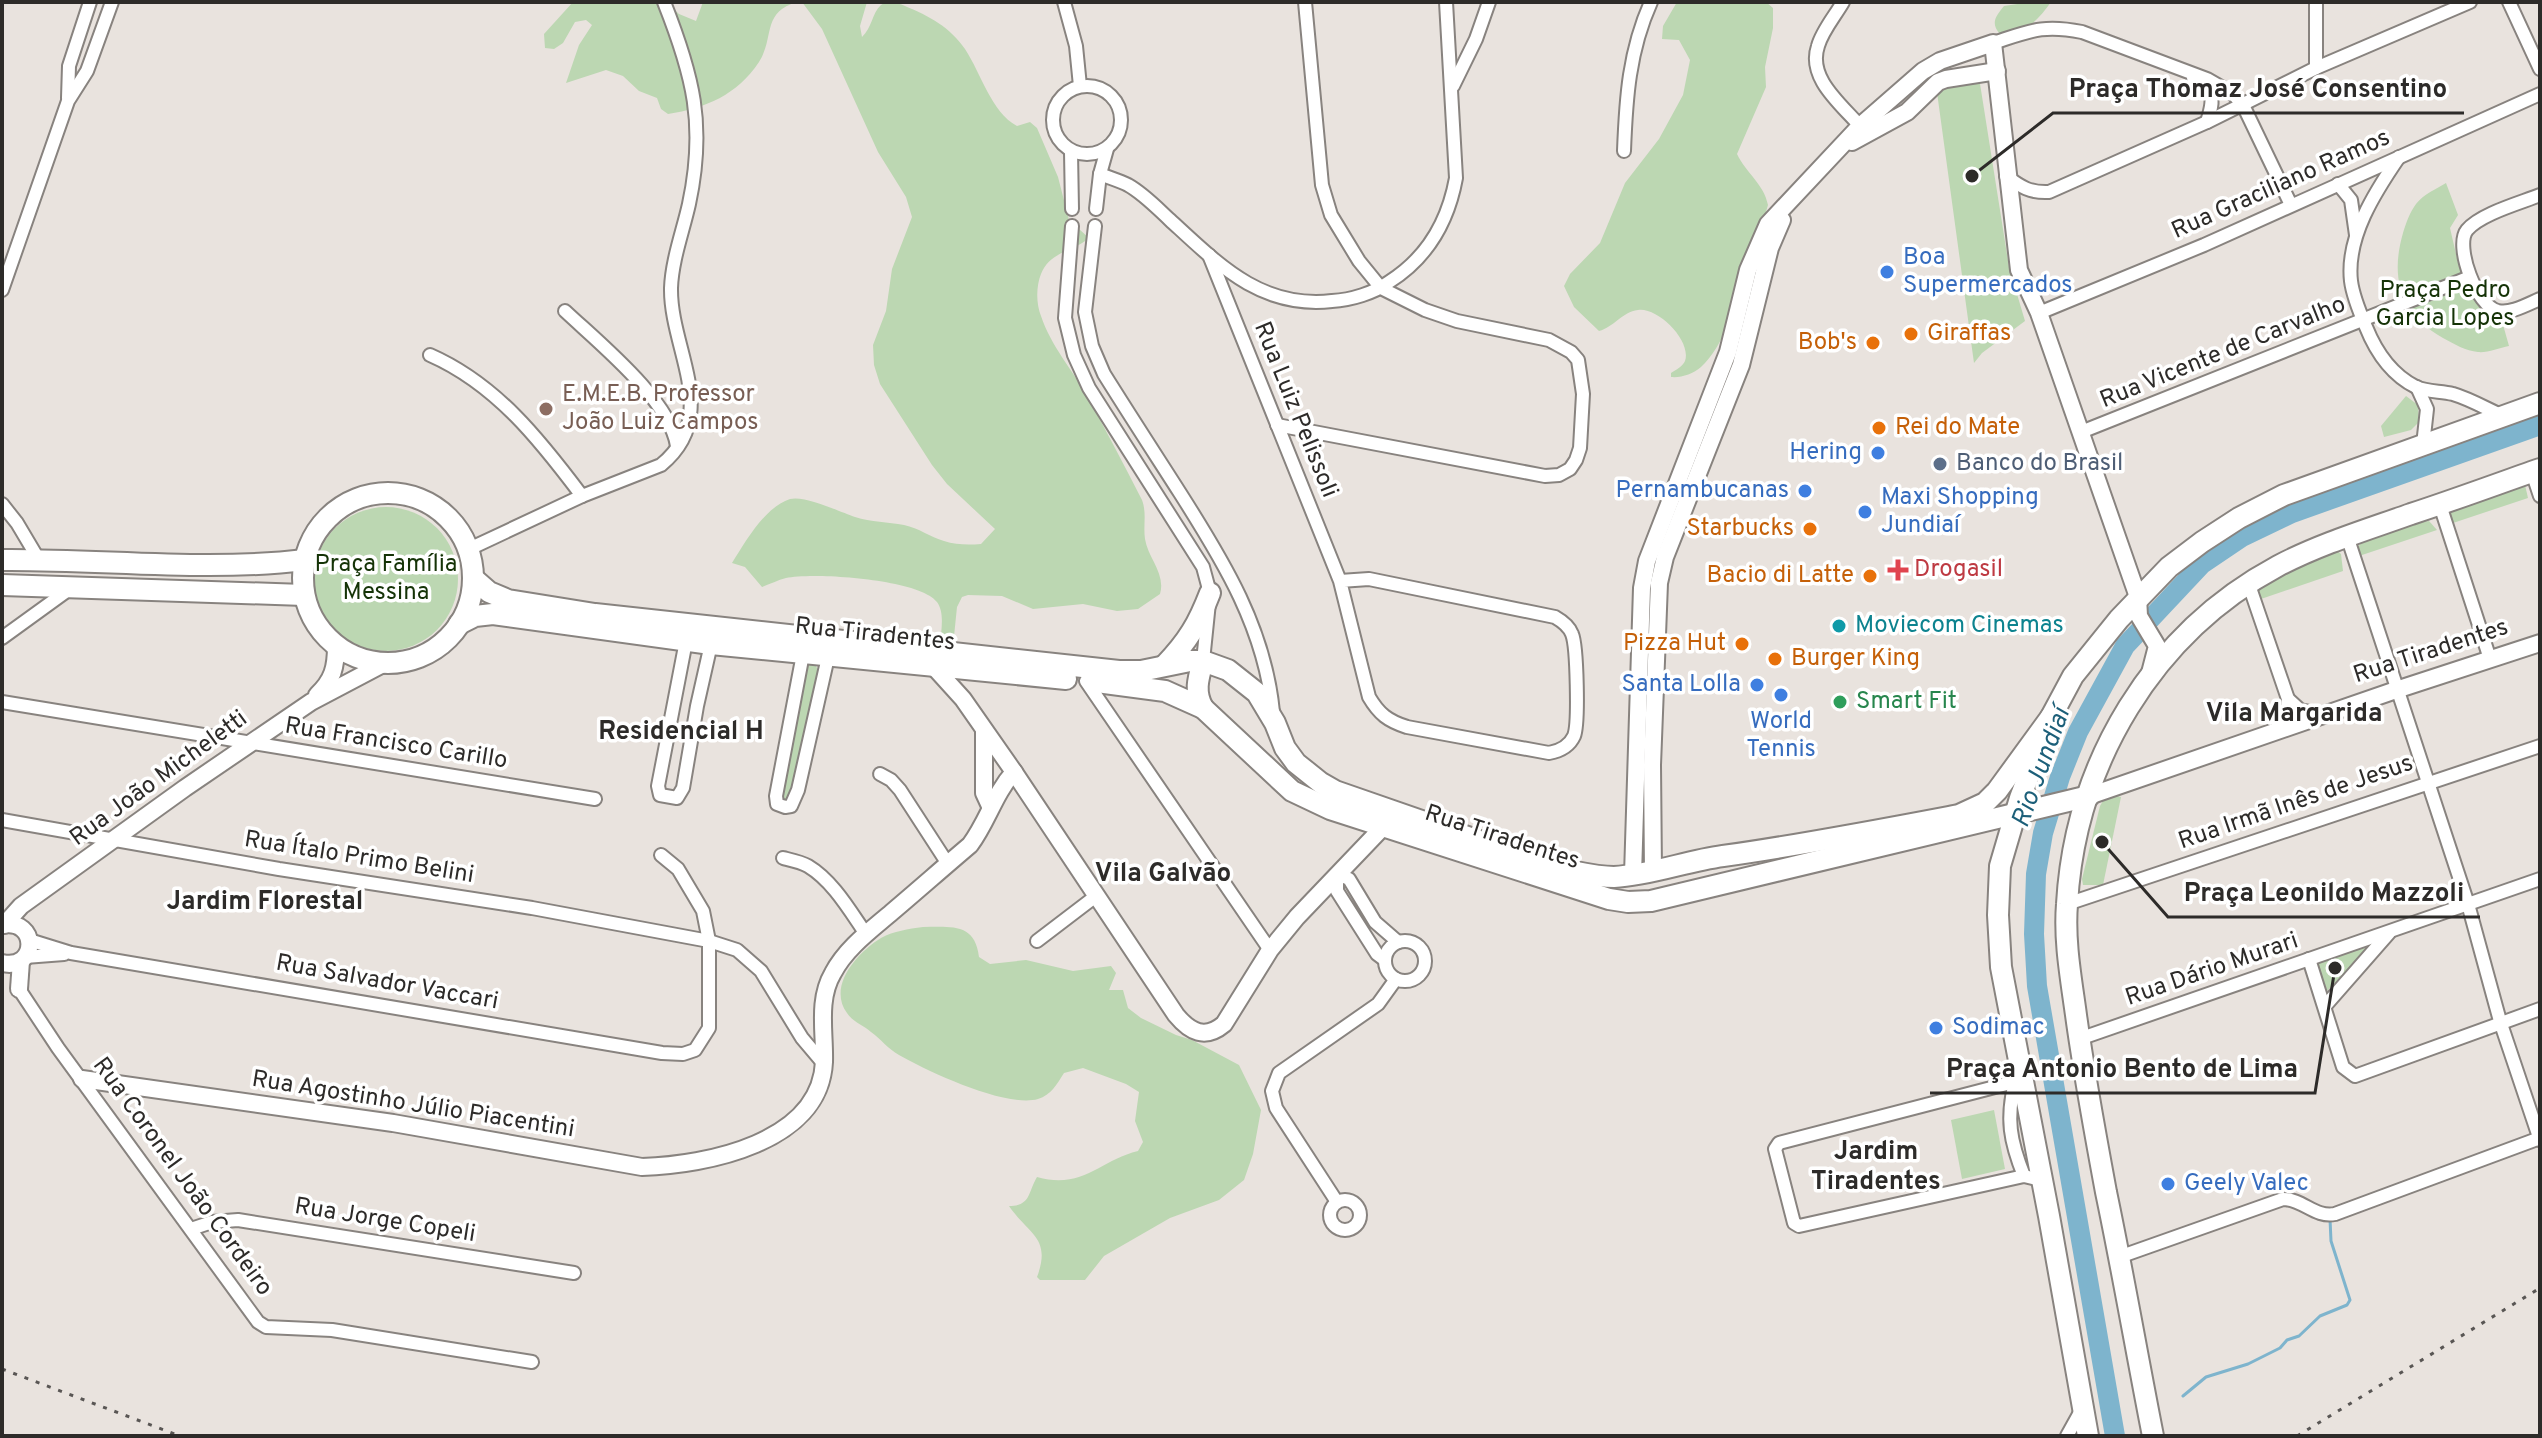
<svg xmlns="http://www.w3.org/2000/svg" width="2542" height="1438" viewBox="0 0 2542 1438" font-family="Overpass,sans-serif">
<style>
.green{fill:#bcd7b2}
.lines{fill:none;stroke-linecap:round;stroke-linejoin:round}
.stream{stroke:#7eb4cd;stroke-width:3}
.river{stroke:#7eb4cd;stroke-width:20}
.minor-casing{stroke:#88837f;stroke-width:16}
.tertiary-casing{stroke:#88837f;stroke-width:20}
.primary-casing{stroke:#88837f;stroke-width:24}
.minor{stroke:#fff;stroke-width:12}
.tertiary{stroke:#fff;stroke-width:16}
.primary{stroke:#fff;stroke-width:20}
.rail{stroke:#595654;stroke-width:3;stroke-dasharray:4 8;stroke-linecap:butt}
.shop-dot{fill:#3f7fe0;stroke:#fff;stroke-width:3}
.food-dot{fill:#e8710a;stroke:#fff;stroke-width:3}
.education-dot{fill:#8d6e63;stroke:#fff;stroke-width:3}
.service-dot{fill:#5c6f8a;stroke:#fff;stroke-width:3}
.health-dot{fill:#e0444e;stroke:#fff;stroke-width:3}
.culture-dot{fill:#0f9aa8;stroke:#fff;stroke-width:3}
.leisure-dot{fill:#2e9e5b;stroke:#fff;stroke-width:3}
.labels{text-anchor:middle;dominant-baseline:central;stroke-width:7;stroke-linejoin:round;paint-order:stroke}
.street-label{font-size:24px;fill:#2d2b29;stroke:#fff}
.shop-label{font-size:24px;fill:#366cbe;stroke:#fff;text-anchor:start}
.park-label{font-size:24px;fill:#153307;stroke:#fff}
.food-label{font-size:24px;fill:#c56008;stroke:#fff;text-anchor:end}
.education-label{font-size:24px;fill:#785e54;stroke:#fff;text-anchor:start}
.service-label{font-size:24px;fill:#4e5e75;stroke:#fff;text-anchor:start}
.health-label{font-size:24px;fill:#be3a42;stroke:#fff;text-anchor:start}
.culture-label{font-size:24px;fill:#0d838f;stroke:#fff;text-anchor:start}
.leisure-label{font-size:24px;fill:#27864d;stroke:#fff;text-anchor:start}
.neighbourhood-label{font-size:26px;font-weight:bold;fill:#2d2b29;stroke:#fff}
.water-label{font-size:26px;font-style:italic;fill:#1c5f79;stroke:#fff}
.leader{fill:none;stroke:#2d2b29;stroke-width:3}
.callout-dot{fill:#2d2b29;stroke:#fff;stroke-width:3}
.callout-label{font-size:26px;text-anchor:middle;font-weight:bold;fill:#2d2b29;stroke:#fff;stroke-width:7;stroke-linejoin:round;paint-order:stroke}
</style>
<rect width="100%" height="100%" fill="#e9e3de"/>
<!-- green -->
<g class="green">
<path d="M 573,2 L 666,2 L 679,14 L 696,21 L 703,2 L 797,2 C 761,13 775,37 759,62 C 737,95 706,108 668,114 L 661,109 L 657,98 L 639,91 L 623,76 L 606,70 L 566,83 L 579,45 L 592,25 L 586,20 L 575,22 L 563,43 L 554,49 L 545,48 L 544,34 Z"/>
<path d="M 802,2 L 867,2 L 860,26 L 862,37 C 872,28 872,13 881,5 C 888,0 898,3 905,6 C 929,16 950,27 965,49 C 981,73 991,112 1017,126 L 1030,122 L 1037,128 L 1058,177 L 1069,220 L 1089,238 C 1075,251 1050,251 1041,274 C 1036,286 1036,304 1041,316 C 1051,346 1072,369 1087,396 C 1106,430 1124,465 1142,500 C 1147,514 1143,525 1145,539 C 1148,558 1166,574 1160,594 L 1138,609 L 1117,611 L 1083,604 L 1033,609 L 1002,596 L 968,595 L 962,597 L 957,607 L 953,646 L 940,645 C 941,631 945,613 937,602 C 920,579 813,572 786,578 C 778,580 770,584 762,587 L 745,567 L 732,563 C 746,541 764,508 790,499 C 805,495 840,512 855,517 C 871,522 888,522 904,525 C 919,528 930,537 944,541 C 956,545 969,545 981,544 L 995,529 L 947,484 L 932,465 L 880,384 L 874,365 L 873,345 L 886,311 L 892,269 L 912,217 L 906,197 L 878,152 L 822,29 Z"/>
<path d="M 1677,2 L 1766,2 L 1773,8 L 1773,28 L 1765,67 L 1766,87 L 1737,154 C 1746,173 1764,184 1768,205 C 1755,248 1733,339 1701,367 C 1693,374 1681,378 1671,377 L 1671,373 C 1676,370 1683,366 1685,361 C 1692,341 1658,307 1638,310 C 1622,312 1614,327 1599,331 L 1574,307 L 1564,286 L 1570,274 L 1600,243 L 1625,183 L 1659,139 L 1683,95 L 1690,60 L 1679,40 L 1662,39 L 1663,26 Z"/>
<path d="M 2031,2 L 2051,2 C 2039,19 2023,37 2000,34 C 1990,23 1996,16 2004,6 Z"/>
<path d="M 1978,71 L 2009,267 L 2025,321 L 1982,353 L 1974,363 L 1936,85 Z"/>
<path d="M 2446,183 L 2458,215 L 2450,228 L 2459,267 L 2474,296 L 2500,314 L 2509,346 C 2499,348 2487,353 2478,352 C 2466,351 2454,344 2443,338 C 2400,314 2390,278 2403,233 C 2406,223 2410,212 2416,204 C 2424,194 2436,189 2446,183 Z"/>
<path d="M 2406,396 L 2418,405 L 2419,422 L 2411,430 L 2384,437 L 2381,426 Z"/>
<path d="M 2519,484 L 2525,485 L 2528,498 L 2453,523 L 2450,514 L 2453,509 Z"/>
<circle cx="386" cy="579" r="72"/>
<path d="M 2429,521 L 2437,530 L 2359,556 L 2357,548 L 2363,541 L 2414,523 Z"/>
<path d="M 2335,549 L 2341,554 L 2343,571 L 2258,600 L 2260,584 Z"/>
<path d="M 808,664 L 815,664 L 818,670 L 792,794 L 789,800 L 784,802 L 780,798 L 805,668 Z"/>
<path d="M 2114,795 L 2121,797 L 2103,885 L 2083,885 L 2082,879 L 2100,806 L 2105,797 Z"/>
<path d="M 923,927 C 952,927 975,923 979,957 L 990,964 L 1026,960 L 1073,971 L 1111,966 L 1116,973 L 1109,990 L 1123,990 L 1128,1008 L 1141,1018 L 1176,1035 L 1192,1040 L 1239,1065 L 1261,1110 L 1253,1154 L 1244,1180 L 1219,1200 L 1170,1218 L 1104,1256 L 1085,1280 L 1040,1280 L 1037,1277 C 1052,1237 1028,1234 1009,1206 C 1031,1206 1028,1192 1037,1177 C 1083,1190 1100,1160 1138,1151 L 1143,1142 L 1135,1121 L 1139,1092 L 1126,1084 L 1083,1068 L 1064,1073 C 1057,1084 1051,1095 1038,1099 C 1006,1108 929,1072 899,1055 C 888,1049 881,1039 871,1032 C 863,1025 853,1022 847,1013 C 827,986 858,952 881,938 C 894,931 908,929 923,927 Z"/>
<path d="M 2372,944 L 2327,991 L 2317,961 Z"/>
<path d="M 1994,1110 L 2005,1169 L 1962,1179 L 1951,1120 Z"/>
</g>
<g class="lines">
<!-- stream -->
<path class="stream" d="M 2183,1396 L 2206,1377 L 2248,1364 L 2280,1348 L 2287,1340 L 2299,1336 L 2320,1316 L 2347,1305 L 2350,1300 L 2331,1241 L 2330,1219"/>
<!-- river -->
<path class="river" d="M 2115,1436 L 2037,986 L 2034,934 L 2036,874 L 2043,833 L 2060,777 L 2078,732 L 2125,646 L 2202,564 L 2242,537 L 2292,513 L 2540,425"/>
<!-- minor casing -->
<g class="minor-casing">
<g id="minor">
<path d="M 1064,2 L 1076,46 L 1080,86"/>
<path d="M 1843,2 C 1835,16 1822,31 1818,46 C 1807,78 1841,104 1860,126"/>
<path d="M 2509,2 L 2540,69"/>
<path d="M 1993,43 C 2030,31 2043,24 2082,32 L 2207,79 L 2233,94 L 2243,105 L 2291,205"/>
<path d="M 2316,68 L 2316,2"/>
<path d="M 2193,78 C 2214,94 2215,96 2207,122"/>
<circle cx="1087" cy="120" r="34"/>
<path d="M 1453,86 L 1476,39 L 1489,2"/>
<path d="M 68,98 L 69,66 L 90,2"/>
<path d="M 1624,151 C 1626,98 1629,51 1651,2"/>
<path d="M 1071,152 L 1072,209"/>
<path d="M 2399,157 C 2375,192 2346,237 2351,281 C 2353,297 2360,313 2366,327 C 2376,352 2392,375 2416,387 C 2427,392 2441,391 2453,394 C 2470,399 2487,409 2503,416"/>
<path d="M 1100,174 C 1110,178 1120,181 1128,185 C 1144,194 1157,208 1170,220 C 1219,265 1261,309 1332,301 C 1351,300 1374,293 1389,282 C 1427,258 1448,222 1456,178 L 1446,2"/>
<path d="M 2006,176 C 2021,187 2030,193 2049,192 L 2207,122 L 2316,68 L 2470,2"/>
<path d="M 2338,184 L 2351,200 L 2356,235"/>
<path d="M 2540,195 C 2520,203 2480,214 2467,230 C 2454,246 2477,307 2498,311 C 2511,314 2528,304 2540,299"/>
<path d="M 1096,209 L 1100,174 L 1107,149"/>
<path d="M 1072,226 L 1065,318 L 1074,355 L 1089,388 L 1203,567 L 1210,593 L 1203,661"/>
<path d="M 1095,226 L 1085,312 L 1092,346 L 1104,374 C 1129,414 1155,454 1180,493 C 1224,562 1265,629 1273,712"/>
<path d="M 1209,255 L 1340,581 L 1369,697 C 1379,714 1388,721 1407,727 L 1549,753 C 1560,751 1569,747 1574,736 C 1579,724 1577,646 1572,634 C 1569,626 1562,621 1555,617 L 1369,579 L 1340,581"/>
<path d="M 2,290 L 68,101 L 87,71 L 112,2"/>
<path d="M 565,311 C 599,343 670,400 677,446"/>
<path d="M 2039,313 L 2204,245 L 2540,94"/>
<path d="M 430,355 C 496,384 540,440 582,496"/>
<path d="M 2417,387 L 2427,409 L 2423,445"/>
<path d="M 1277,425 L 1545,476 L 1559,475 L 1570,469 L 1576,460 L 1580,448 L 1583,394 L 1578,360 L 1571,352 L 1549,340 L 1457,321 L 1425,310 L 1381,288 L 1359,261 L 1331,215 L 1322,185 L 1305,2"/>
<path d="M 2081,432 L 2470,277"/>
<path d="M 2532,472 L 2540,496"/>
<path d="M 2,504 L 17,523 L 39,560"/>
<path d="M 2440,505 L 2490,659"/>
<path d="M 2347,536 L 2468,904 L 2500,1021 L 2540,1140"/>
<path d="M 469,549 L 582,496 L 661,465 C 722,415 670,350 671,288 C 672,260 683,231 689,204 C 706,125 693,75 664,2"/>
<path d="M 2249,585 L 2288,699 L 2287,713 L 2273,733"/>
<path d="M 2,638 L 71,588"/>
<path d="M 686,641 L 658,786 L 660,795 L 677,798 L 683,788 L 697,706 L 711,644"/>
<path d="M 803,654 L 776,796 L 777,804 L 785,807 L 791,806 L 798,790 L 828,657"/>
<path d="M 1086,681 L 1270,950"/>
<path d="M 2288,699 L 2300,710 L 2320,714"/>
<path d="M 2,702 L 595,799"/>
<path d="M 880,774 L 891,780 L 900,790 L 948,864"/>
<path d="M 2,820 L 279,869 L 532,908 L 709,941 L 737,950 L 761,971 L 802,1038 L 824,1064"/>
<path d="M 783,858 C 791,860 801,862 808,866 C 833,881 850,911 866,934"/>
<path d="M 2067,904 L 2540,746"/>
<path d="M 29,940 L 71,953 L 662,1053 L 683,1054 L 695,1050 L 709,1028 L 709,941 L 703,911 L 678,869 L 661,855"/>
<circle cx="1405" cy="961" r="20"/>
<path d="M 1037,941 L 1096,896"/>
<path d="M 25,957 L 64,954"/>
<path d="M 2309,959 L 2343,1067 L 2355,1076 L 2540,1009"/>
<path d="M 1385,960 L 1377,954 L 1337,891 L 1337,874 L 1349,879 L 1375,922 L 1398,942"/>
<path d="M 19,989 L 58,1048 L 258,1322 L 266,1327 L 332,1330 L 532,1362"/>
<path d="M 2325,1006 L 2389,933"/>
<path d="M 2079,1039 L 2540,879"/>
<path d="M 2022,1080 L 1779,1143 L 1775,1149 L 1794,1223 L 1799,1226 L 2024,1176 L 2041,1180"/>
<path d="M 2015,1082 C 2006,1119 2010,1141 2024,1176"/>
<circle cx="1345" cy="1215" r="15"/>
<path d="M 1337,1202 L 1276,1108 L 1272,1091 L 1279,1073 L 1378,1004 L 1396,979"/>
<path d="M 191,1229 L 212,1222 L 238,1220 L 574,1273"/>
<path d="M 2119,1257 L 2283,1199 C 2303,1199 2315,1218 2335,1214 L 2540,1138"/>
<path d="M 2067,1436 L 2082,1409"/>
</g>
</g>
<!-- tertiary casing -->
<g class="tertiary-casing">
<g id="tertiary">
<path d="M 1852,142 L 1907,112 L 1938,82 L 1946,79 L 1997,71"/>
<path d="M 934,667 L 963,699 L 1014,772 L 1176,1015 C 1190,1032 1205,1040 1224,1024 L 1270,950 L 1297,917 L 1383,827"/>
<path d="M 317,695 C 333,680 336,667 336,646"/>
<path d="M 984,730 L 984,793 L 990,806"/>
<path d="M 2089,796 L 2396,690 L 2540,643"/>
<path d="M 1653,872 L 1652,765 L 1659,583 L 1665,557 L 1741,365 L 1770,248 L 1782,220"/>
<path d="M 1633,875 L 1642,588 L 1647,561 L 1728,352 L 1748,270 L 1768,224 L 1860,126 L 1923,71 L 1940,61 L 1993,43 L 2019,270 L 2039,313 L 2138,597 L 2139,616 L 2157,646 L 2150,673"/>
<path d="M 2,925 C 39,918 38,971 2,963"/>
<path d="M 4,925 L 21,906 L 185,788 L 311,702 L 385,663"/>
<path d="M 19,989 L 21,961"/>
<path d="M 82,1079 L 393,1123 L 642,1167 C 706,1165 820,1143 824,1062 C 825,1033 817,1000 833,973 C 846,948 871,930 892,912 C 918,890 944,867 970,845 C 988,821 994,794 1014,772"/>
</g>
</g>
<!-- primary casing -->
<g class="primary-casing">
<g id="primary">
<circle cx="388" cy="578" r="85"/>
<path d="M 2,560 C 103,559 205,572 305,560"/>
<path d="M 473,578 L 489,592 L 508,600 L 595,614 L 1119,671 L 1141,671 L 1190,661 L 1203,661 L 1228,670 L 1257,693 L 1275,723 L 1285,748 L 1296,763 L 1321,783 L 1335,791 L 1560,869 C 1578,872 1596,877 1614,877 C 1651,875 1686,861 1723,856 C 1802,845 1880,830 1959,815 L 1985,803 L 1997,791 L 2051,717"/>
<path d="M 2,585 L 304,595"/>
<path d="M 459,624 L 475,616 L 493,614 L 711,644 L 1066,679"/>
<path d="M 1165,665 C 1188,641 1198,624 1210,593"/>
<path d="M 1097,682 L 1165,691 L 1203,708 L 1292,791 L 1330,809 L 1609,899 L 1628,902 L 1651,901 L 2089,796"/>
<path d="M 1203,708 C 1194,692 1198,679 1203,661"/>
<path d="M 2088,1436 L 2049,1216 L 2001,967 L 1998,915 L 2000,866 L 2020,798 L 2051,717 L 2073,676 L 2119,619 L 2169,567 L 2202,542 L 2239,518 L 2284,495 L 2540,403"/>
<path d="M 2153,1436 C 2137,1355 2123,1273 2106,1192 C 2095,1133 2084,1074 2076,1015 C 2071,978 2064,941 2067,904 C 2075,763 2153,633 2278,566 C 2320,544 2366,530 2411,514 C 2454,500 2497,484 2540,469"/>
</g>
</g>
<!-- minor -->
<use href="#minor" class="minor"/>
<!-- tertiary -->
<use href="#tertiary" class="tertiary"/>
<!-- primary -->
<use href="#primary" class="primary"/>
<!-- rail -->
<g class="rail">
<path d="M 2,1369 L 180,1436"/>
<path d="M 2297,1436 L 2540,1288"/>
</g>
</g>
<!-- markers -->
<g class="shop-dot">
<circle cx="1887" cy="272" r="8"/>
<circle cx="1878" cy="453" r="8"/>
<circle cx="1805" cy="491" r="8"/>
<circle cx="1865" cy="512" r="8"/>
<circle cx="1757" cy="685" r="8"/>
<circle cx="1781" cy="695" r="8"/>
<circle cx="1936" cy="1028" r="8"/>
<circle cx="2168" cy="1184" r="8"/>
</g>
<g class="food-dot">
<circle cx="1911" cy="334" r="8"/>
<circle cx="1873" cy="343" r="8"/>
<circle cx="1879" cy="428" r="8"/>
<circle cx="1810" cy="529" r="8"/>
<circle cx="1870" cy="576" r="8"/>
<circle cx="1742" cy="644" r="8"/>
<circle cx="1775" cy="659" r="8"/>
</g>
<circle class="education-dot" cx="546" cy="409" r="8"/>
<circle class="service-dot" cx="1940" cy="464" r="8"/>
<path class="health-dot" d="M1894 558h8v8h8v8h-8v8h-8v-8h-8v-8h8z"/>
<circle class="culture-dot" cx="1839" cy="626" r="8"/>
<circle class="leisure-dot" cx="1840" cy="702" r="8"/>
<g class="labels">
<!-- street labels -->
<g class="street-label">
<text transform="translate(2281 185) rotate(-24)">Rua Graciliano Ramos</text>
<text transform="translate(2223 353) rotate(-22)">Rua Vicente de Carvalho</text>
<text transform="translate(1295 410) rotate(68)">Rua Luiz Pelissoli</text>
<text transform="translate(875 635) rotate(6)">Rua Tiradentes</text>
<text transform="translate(2431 652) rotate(-18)">Rua Tiradentes</text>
<text transform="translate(396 744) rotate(9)">Rua Francisco Carillo</text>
<text transform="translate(159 779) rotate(-36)">Rua João Micheletti</text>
<text transform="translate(2296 803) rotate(-19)">Rua Irmã Inês de Jesus</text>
<text transform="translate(1502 838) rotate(18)">Rua Tiradentes</text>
<text transform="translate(359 858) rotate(9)">Rua Ítalo Primo Belini</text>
<text transform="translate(2212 970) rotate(-19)">Rua Dário Murari</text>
<text transform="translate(387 983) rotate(10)">Rua Salvador Vaccari</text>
<text transform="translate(413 1105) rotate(9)">Rua Agostinho Júlio Piacentini</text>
<text transform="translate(182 1177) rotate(54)">Rua Coronel João Cordeiro</text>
<text transform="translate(385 1221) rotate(9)">Rua Jorge Copeli</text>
</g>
<!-- shop labels -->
<g class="shop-label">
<text x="1903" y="258">Boa<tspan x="1903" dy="28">Supermercados</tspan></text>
<text x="1862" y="453" text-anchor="end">Hering</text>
<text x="1789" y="491" text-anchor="end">Pernambucanas</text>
<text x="1881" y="498">Maxi Shopping<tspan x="1881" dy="28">Jundiaí</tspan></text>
<text x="1741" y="685" text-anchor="end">Santa Lolla</text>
<text x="1781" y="722" text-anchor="middle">World<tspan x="1781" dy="28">Tennis</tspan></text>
<text x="1952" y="1028">Sodimac</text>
<text x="2184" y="1184">Geely Valec</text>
</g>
<!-- park labels -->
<g class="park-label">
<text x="2445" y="291">Praça Pedro<tspan x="2445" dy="28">Garcia Lopes</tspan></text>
<text x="386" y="565">Praça Família<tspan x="386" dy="28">Messina</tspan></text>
</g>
<!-- food labels -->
<g class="food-label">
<text x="1927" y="334" text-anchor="start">Giraffas</text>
<text x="1857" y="343">Bob's</text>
<text x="1895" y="428" text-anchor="start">Rei do Mate</text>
<text x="1794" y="529">Starbucks</text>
<text x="1854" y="576">Bacio di Latte</text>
<text x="1726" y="644">Pizza Hut</text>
<text x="1791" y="659" text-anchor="start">Burger King</text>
</g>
<!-- education labels -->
<g class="education-label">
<text x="562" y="395">E.M.E.B. Professor<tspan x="562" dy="28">João Luiz Campos</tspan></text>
</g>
<!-- service labels -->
<g class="service-label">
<text x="1956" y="464">Banco do Brasil</text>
</g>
<!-- health labels -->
<g class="health-label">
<text x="1914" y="570">Drogasil</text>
</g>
<!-- culture labels -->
<g class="culture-label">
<text x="1855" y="626">Moviecom Cinemas</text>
</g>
<!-- leisure labels -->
<g class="leisure-label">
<text x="1856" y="702">Smart Fit</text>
</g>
<!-- neighbourhood labels -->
<g class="neighbourhood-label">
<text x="2294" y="714">Vila Margarida</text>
<text x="681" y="732">Residencial H</text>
<text x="1163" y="874">Vila Galvão</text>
<text x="265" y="902">Jardim Florestal</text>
<text x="1876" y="1152">Jardim<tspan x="1876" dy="30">Tiradentes</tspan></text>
</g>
<!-- water labels -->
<g class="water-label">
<text transform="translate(2042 768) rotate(-70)">Rio Jundiaí</text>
</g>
</g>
<!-- callouts -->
<path class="leader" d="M1972 176L2053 113H2464M2102 842L2168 917H2480M2335 968L2315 1093H1930"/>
<g class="callout-dot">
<circle cx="1972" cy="176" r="8"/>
<circle cx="2102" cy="842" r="8"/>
<circle cx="2335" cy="968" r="8"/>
</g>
<g class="callout-label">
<text x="2258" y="97">Praça Thomaz José Consentino</text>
<text x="2324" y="901">Praça Leonildo Mazzoli</text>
<text x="2122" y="1077">Praça Antonio Bento de Lima</text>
</g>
<!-- border -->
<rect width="2542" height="1438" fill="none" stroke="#2d2b29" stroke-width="8"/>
</svg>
